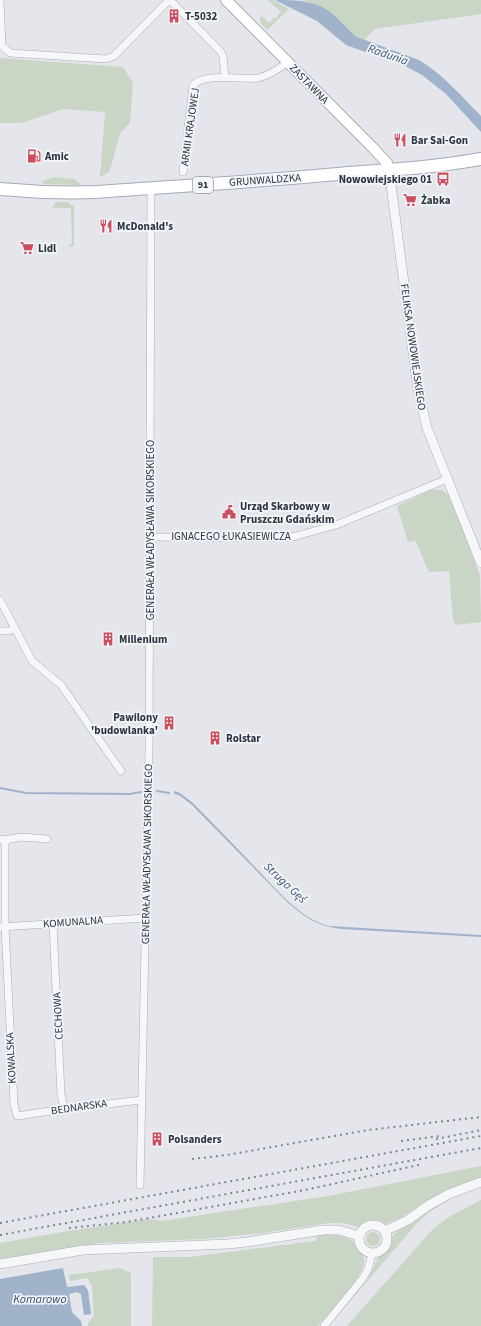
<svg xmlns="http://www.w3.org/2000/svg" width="481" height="1326" viewBox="0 0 481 1326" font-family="'Source Sans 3',sans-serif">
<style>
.green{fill:#c9d5c5}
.water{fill:#a0b3ca}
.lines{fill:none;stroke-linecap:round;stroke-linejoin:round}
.stream{stroke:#a0b3ca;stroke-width:2}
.minor-casing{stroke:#a9adb5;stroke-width:8}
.tertiary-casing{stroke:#a9adb5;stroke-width:10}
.secondary-casing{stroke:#a9adb5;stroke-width:12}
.primary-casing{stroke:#a3abb7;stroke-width:14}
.minor{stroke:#f6f7f9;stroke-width:7}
.tertiary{stroke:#f6f7f9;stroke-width:9}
.secondary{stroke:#fff;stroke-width:10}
.primary{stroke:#fff;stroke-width:12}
.rail{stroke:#7d8695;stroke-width:2;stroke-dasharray:2 4;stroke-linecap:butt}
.labels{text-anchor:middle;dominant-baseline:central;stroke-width:3.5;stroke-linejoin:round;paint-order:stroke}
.shield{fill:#f3f5f8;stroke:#676e79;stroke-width:1}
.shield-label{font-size:10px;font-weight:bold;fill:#2b3443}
.poi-label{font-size:11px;font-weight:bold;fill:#2b3443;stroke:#f3f5f8;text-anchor:start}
.street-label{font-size:11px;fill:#2b3443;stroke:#f3f5f8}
.water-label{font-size:12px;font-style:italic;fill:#365277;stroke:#f3f5f8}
</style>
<rect width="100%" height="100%" fill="#e4e6eb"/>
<!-- green -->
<g class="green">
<path d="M 267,0 L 273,0 L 289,9 L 267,30 L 260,22 L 260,18 L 262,16 L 269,23 L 273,20 L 271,18 L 276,18 L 281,11 Z"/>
<path d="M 301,0 L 481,0 L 481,14 L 375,29 L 364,40 C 349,34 342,21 330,12 C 322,6 310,3 301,0 Z"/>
<path d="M 0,58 L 123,67 L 133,83 L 130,123 L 120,133 L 110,171 L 100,177 L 105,112 L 63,109 L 22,123 L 0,123 Z"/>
<path d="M 53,177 L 74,179 L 81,184 L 78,185 L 44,184 L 42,182 Z"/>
<path d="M 56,202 L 69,202 L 70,205 L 73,205 L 74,207 L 74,246 L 70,247 L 70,244 L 72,244 L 71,208 L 52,208 Z"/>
<path d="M 431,490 L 442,490 L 451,497 L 480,576 L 481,622 L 455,625 L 453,620 L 449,571 L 429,572 L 415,540 L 408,542 L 397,506 Z"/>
<path d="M 481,1166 L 481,1178 L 434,1197 L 402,1217 L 386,1224 L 371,1223 L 360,1227 L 342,1223 L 329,1223 L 263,1233 L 204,1239 L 100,1243 L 0,1259 L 0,1243 L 62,1232 L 149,1219 L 162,1221 L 328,1196 Z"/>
<path d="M 450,1199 L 429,1212 L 417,1223 L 329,1326 L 368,1279 L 378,1258 L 388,1247 L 390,1239 L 394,1234 L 422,1213 Z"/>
<path d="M 481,1200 L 481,1326 L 347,1326 L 432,1230 L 449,1217 Z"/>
<circle cx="373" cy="1239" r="7"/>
<path d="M 318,1235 C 332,1234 350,1234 358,1247 C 360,1251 363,1254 364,1258 C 367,1275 329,1313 318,1326 L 152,1326 L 153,1257 L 190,1257 L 315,1241 Z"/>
<path d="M 120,1268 L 131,1273 L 131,1326 L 88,1326 L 88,1323 L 94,1316 L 92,1286 L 87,1278 L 70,1281 L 69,1275 Z"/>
</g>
<!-- water -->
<g class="water">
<path d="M 275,0 C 294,0 313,0 329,11 C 340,19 347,30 357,37 L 419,60 C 443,74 462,97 481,116 L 481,132 L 446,94 L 422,75 L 407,67 L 346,45 L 317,21 Z"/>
<path d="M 174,791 L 180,793 L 193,803 C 213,823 233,844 253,865 C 275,887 298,918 329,926 L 481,935 L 481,937 L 342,929 C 317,926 306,918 287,902 L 192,805 L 179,795 L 174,794 Z"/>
<path d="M 63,1268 L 67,1287 L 84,1285 L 88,1290 L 91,1314 L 84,1315 L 81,1294 L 77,1292 L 69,1294 L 72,1312 L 81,1321 L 82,1326 L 0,1326 L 0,1279 Z"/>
</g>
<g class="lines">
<!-- stream -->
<g class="stream">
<path d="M 0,788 L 26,793 L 130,794 L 141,792"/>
<path d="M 157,791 L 169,793"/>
</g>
<!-- minor casing -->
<g class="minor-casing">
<g id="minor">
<path d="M 0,0 L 2,46 L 10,53 L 106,59 L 114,56 L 169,0"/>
<path d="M 170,0 L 220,51 L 223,56 L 225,78"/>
<path d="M 183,172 L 193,86 C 202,72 242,80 258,78 C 268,76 280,68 288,62"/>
<path d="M 149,537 L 287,538 L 296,536 L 336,525 L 447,479"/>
<path d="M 0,600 L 32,661 L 61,685 L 121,771"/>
<path d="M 0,631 L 9,631 L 14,628"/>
<path d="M 0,839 L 5,840 L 21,837 L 47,839"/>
<path d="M 5,840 L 5,927 L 14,1104 L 17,1116 L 64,1109 L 142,1100"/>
<path d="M 53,924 L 61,1094 L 64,1109"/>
<path d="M 0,927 L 146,918"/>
<path d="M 140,1185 L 149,752 L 151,188"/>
<path d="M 324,1326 L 363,1278 L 368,1269 L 372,1254"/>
</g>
</g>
<!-- tertiary casing -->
<g class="tertiary-casing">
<g id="tertiary">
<path d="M 389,170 L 418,389 L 427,428 L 481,563"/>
<circle cx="373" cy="1239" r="14"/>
<path d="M 385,1231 L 408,1220 L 429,1205 L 449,1194 L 481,1182"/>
<path d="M 0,1264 L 83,1250 L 228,1244 L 247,1242 L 323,1230 L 339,1230 L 359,1236"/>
</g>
</g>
<!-- secondary casing -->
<g class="secondary-casing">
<path id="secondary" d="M 226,0 L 374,149 L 387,163 L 389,170"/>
</g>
<!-- primary casing -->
<g class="primary-casing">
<path id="primary" d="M 0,189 C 32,192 64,193 96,192 C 180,186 264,181 348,173 C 392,170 437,167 481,159"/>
</g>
<!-- minor -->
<use href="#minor" class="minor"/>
<!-- tertiary -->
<use href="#tertiary" class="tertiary"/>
<!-- secondary -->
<use href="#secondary" class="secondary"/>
<!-- primary -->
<use href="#primary" class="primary"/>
<!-- rail -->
<g class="rail">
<path d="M 436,1139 L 481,1130"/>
<path d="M 401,1141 L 441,1136"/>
<path d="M 192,1159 L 227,1155 L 368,1130 L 481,1117"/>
<path d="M 0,1223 L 481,1136"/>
<path d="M 69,1228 L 127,1222 L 305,1190 L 423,1164"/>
<path d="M 0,1235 L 481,1148"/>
</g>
</g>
<!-- icons -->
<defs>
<g id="building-bare" transform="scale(1.08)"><path d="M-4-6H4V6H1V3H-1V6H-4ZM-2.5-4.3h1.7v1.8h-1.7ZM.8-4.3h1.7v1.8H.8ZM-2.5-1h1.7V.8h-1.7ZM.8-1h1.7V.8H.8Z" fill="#cc4d5e" stroke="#f3f5f8" stroke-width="2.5" paint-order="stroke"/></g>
<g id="restaurant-bare" transform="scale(1.08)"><path d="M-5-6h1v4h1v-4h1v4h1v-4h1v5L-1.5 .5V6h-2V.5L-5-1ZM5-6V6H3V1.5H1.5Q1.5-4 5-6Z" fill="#cc4d5e" stroke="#f3f5f8" stroke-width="2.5" paint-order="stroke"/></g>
<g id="fuel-bare" transform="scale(1.08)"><path d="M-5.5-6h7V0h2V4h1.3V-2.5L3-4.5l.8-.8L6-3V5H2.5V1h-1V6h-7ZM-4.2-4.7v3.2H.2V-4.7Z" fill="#cc4d5e" stroke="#f3f5f8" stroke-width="2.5" paint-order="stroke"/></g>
<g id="bus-bare" transform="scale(1.08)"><path d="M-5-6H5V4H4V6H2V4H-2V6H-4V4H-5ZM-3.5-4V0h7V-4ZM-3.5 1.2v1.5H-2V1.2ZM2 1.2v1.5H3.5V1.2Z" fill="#cc4d5e" stroke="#f3f5f8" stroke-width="2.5" paint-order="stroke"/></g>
<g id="supermarket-bare" transform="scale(1.08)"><path d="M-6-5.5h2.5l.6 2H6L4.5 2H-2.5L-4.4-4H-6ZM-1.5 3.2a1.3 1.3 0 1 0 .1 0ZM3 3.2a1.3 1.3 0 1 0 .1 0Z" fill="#cc4d5e" stroke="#f3f5f8" stroke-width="2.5" paint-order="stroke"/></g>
<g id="civic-bare" transform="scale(1.08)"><path d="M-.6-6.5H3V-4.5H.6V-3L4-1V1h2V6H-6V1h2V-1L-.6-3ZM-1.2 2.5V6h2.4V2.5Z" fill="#cc4d5e" stroke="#f3f5f8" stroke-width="2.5" paint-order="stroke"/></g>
</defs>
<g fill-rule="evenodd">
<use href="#building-bare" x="174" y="16"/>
<use href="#restaurant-bare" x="400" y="140"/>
<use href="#fuel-bare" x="34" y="156"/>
<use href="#bus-bare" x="443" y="179"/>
<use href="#supermarket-bare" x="410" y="200"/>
<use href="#restaurant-bare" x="106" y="226"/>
<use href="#supermarket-bare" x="27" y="248"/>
<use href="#civic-bare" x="229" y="512"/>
<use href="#building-bare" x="108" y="639"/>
<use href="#building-bare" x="169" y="723"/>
<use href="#building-bare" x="215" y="738"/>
<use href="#building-bare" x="157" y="1139"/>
</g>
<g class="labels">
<!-- shield labels -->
<rect class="shield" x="193" y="177" width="20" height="16" rx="3"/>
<g class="shield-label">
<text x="203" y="185">91</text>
</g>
<!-- poi labels -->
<g class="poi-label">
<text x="185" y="16">T-5032</text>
<text x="411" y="140">Bar Sai-Gon</text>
<text x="45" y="156">Amic</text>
<text x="432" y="179" text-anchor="end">Nowowiejskiego 01</text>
<text x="421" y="200">Żabka</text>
<text x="117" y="226">McDonald's</text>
<text x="38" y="248">Lidl</text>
<text x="240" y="506">Urząd Skarbowy w<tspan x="240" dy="13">Pruszczu Gdańskim</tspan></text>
<text x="119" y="639">Millenium</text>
<text x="158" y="717" text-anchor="end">Pawilony<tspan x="158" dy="13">'budowlanka'</tspan></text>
<text x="226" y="738">Rolstar</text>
<text x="168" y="1139">Polsanders</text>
</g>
<!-- street labels -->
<g class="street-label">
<text transform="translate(309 84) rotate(46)">ZASTAWNA</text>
<text transform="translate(190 127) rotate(-82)">ARMII KRAJOWEJ</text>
<text transform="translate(265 180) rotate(-4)">GRUNWALDZKA</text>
<text transform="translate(413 347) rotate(82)">FELIKSA NOWOWIEJSKIEGO</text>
<text transform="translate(150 530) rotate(-90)">GENERAŁA WŁADYSŁAWA SIKORSKIEGO</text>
<text x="231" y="536">IGNACEGO ŁUKASIEWICZA</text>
<text transform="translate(147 854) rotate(-89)">GENERAŁA WŁADYSŁAWA SIKORSKIEGO</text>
<text transform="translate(73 922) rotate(-4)">KOMUNALNA</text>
<text transform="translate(58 1016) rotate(-93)">CECHOWA</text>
<text transform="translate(11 1058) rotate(-93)">KOWALSKA</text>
<text transform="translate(79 1107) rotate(-8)">BEDNARSKA</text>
</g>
<!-- water labels -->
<g class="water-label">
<text transform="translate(388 55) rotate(19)">Radunia</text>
<text transform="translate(285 883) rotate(43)">Struga Gęś</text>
<text x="40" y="1299">Komarowo</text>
</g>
</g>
</svg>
